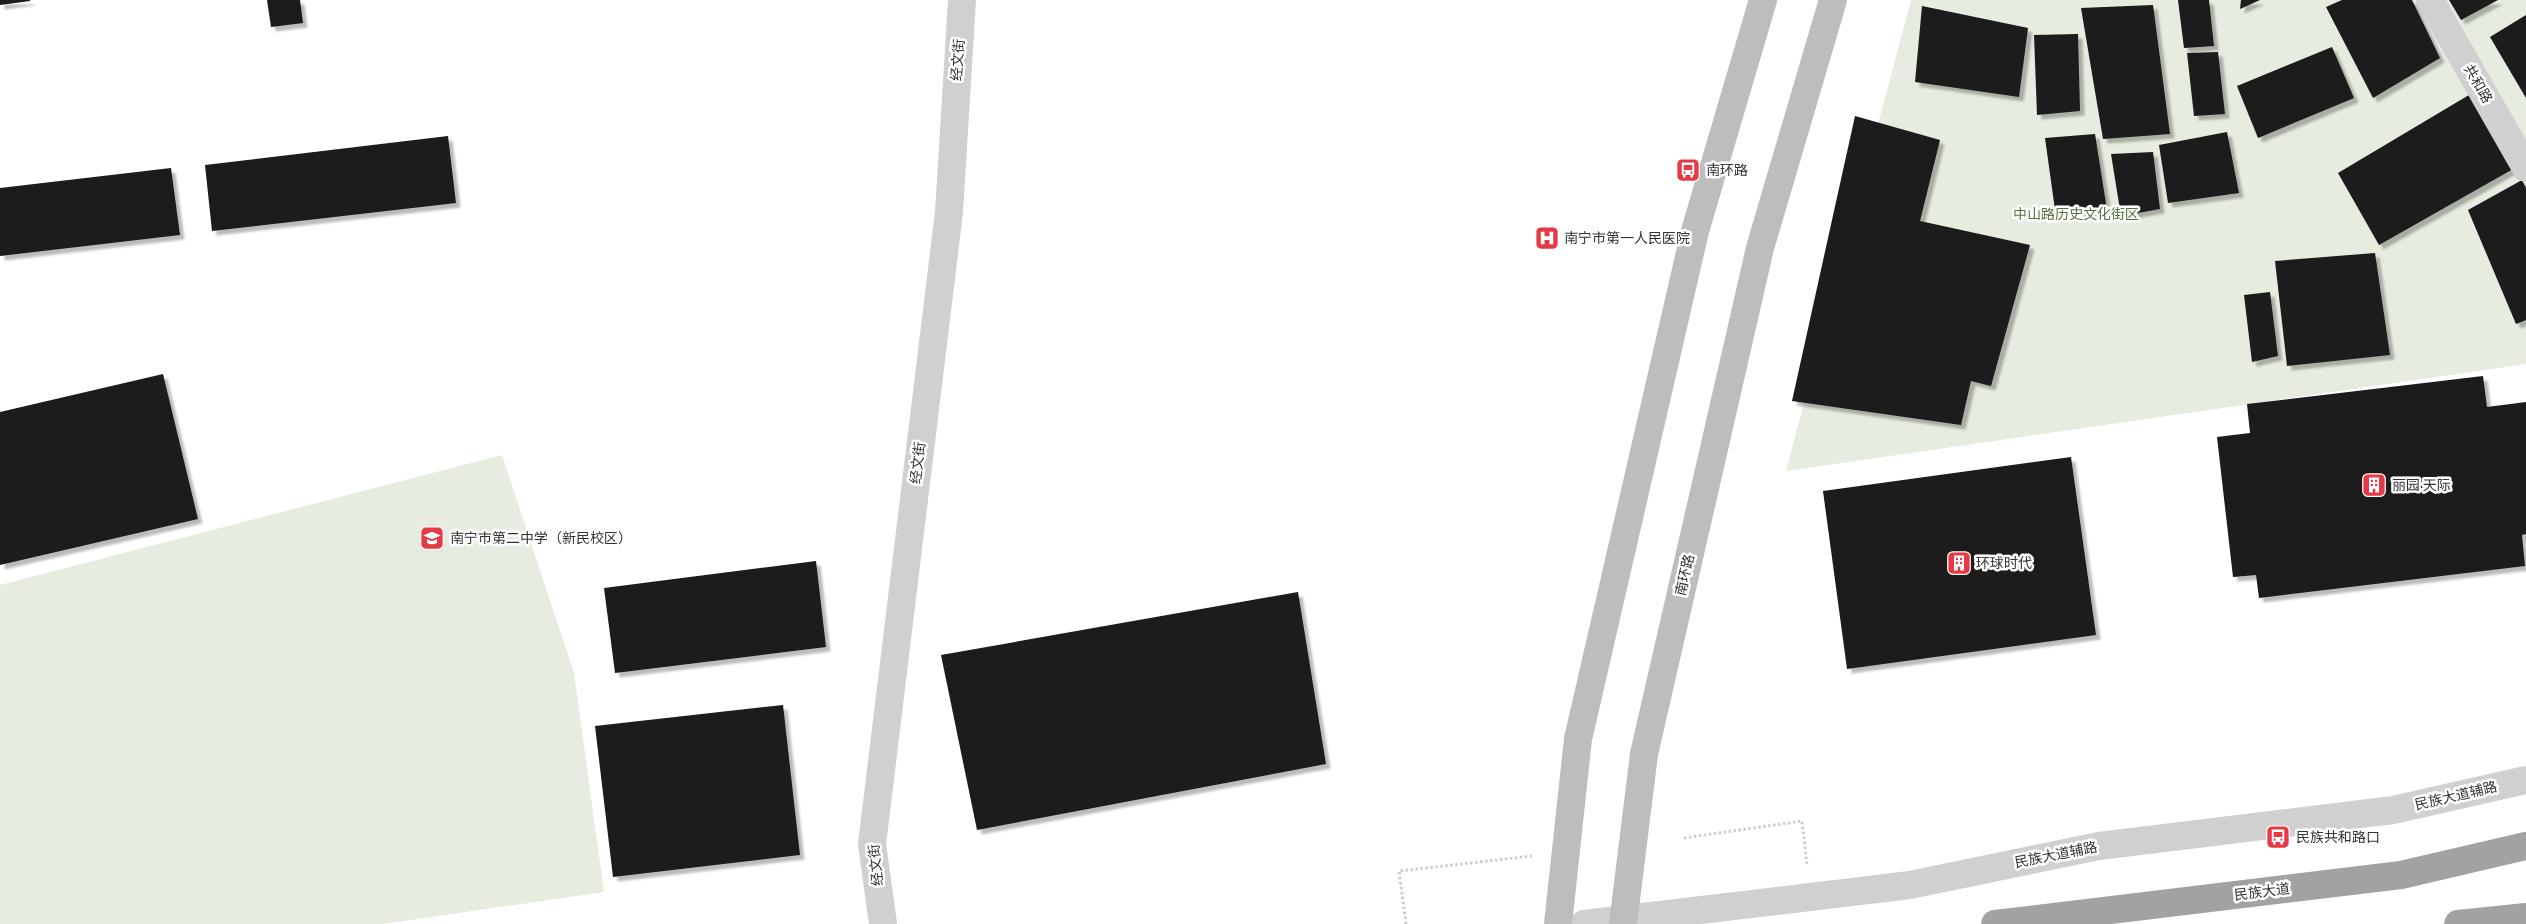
<svg xmlns="http://www.w3.org/2000/svg" width="2526" height="924" viewBox="0 0 2526 924" font-family="'Sofia Sans Condensed','Noto Sans SC',sans-serif">
<style>
.green{fill:#e6ecdf}
.building{fill:#1a1a1a;filter:url(#shadow)}
.lines{fill:none;stroke-linecap:round;stroke-linejoin:round}
.path{stroke:#cdcdcd;stroke-width:3;stroke-dasharray:2.5 2.5;stroke-linecap:butt}
.minor{stroke:#d0d0d0;stroke-width:28}
.tertiary{stroke:#d0d0d0;stroke-width:28}
.secondary{stroke:#bdbdbd;stroke-width:28}
.trunk{stroke:#a2a2a2;stroke-width:28}
.secondary-bridge{stroke:#bdbdbd;stroke-width:28}
.labels{text-anchor:middle;dominant-baseline:central;stroke-width:5;stroke-linejoin:round;paint-order:stroke}
.street-label{font-size:14px;fill:#333;stroke:#fff}
.poi-label{font-size:14px;fill:#333;stroke:#fff;text-anchor:start}
.park-label{font-size:14px;fill:#56703f;stroke:#fff}
</style>
<defs>
<filter id="shadow"><feDropShadow dx="4.5" dy="4.5" stdDeviation="1" flood-color="#0004"/></filter>
</defs>
<rect width="100%" height="100%" fill="#fff"/>
<!-- green -->
<g class="green">
<path d="M 1911,0 L 2526,0 L 2526,364 L 1786,471 Z"/>
<path d="M 502,455 L 574,673 L 604,892 L 383,924 L 0,924 L 0,585 Z"/>
</g>
<!-- building -->
<g class="building">
<path d="M 0,0 L 30,0 L 30,1 L 0,5 Z"/>
<path d="M 267,0 L 300,0 L 303,23 L 271,27 Z"/>
<path d="M 2178,0 L 2209,0 L 2214,46 L 2184,48 Z"/>
<path d="M 2241,0 L 2260,0 L 2240,9 Z"/>
<path d="M 2342,0 L 2412,0 L 2440,58 L 2373,98 L 2326,7 Z"/>
<path d="M 2449,0 L 2498,0 L 2461,20 Z"/>
<path d="M 2153,5 L 2170,134 L 2103,139 L 2081,8 Z"/>
<path d="M 1922,6 L 2028,28 L 2019,97 L 1915,82 Z"/>
<path d="M 2526,15 L 2526,98 L 2490,37 Z"/>
<path d="M 2078,34 L 2080,111 L 2037,115 L 2034,35 Z"/>
<path d="M 2332,47 L 2354,98 L 2258,138 L 2237,86 Z"/>
<path d="M 2218,52 L 2225,114 L 2194,116 L 2187,53 Z"/>
<path d="M 2469,95 L 2513,169 L 2379,245 L 2338,173 Z"/>
<path d="M 1855,116 L 1940,140 L 1920,221 L 2030,245 L 1991,386 L 1971,381 L 1961,425 L 1792,401 Z"/>
<path d="M 2227,132 L 2239,193 L 2168,203 L 2159,145 Z"/>
<path d="M 2095,134 L 2107,210 L 2056,217 L 2045,138 Z"/>
<path d="M 448,136 L 456,203 L 212,231 L 205,165 Z"/>
<path d="M 2153,152 L 2160,209 L 2121,216 L 2111,154 Z"/>
<path d="M 171,168 L 180,235 L 0,256 L 0,188 Z"/>
<path d="M 2522,180 L 2526,188 L 2526,320 L 2516,324 L 2468,210 Z"/>
<path d="M 2375,253 L 2390,355 L 2287,366 L 2275,261 Z"/>
<path d="M 2270,292 L 2278,356 L 2252,362 L 2244,295 Z"/>
<path d="M 163,374 L 198,519 L 0,565 L 0,412 Z"/>
<path d="M 2483,376 L 2487,407 L 2526,402 L 2526,534 L 2522,535 L 2525,566 L 2259,598 L 2256,575 L 2233,577 L 2217,437 L 2250,433 L 2247,404 Z"/>
<path d="M 2071,457 L 2096,635 L 1847,669 L 1823,491 Z"/>
<path d="M 816,561 L 826,647 L 615,673 L 604,588 Z"/>
<path d="M 1298,592 L 1326,764 L 977,830 L 941,655 Z"/>
<path d="M 783,705 L 800,855 L 613,877 L 595,726 Z"/>
</g>
<g class="lines">
<!-- path -->
<g class="path">
<path d="M 1684,838 L 1802,821 L 1807,865"/>
<path d="M 1406,924 L 1399,871 L 1532,856"/>
</g>
<!-- minor -->
<g class="minor">
<path d="M 2430,0 L 2526,168"/>
<path d="M 883,924 L 872,844 L 949,212 L 962,0"/>
</g>
<!-- tertiary -->
<path class="tertiary" d="M 1584,924 L 1910,885 L 2099,846 L 2393,810 L 2526,780"/>
<!-- secondary -->
<g class="secondary">
<path d="M 1644,754 L 1760,248 L 1833,0"/>
<path d="M 1558,924 L 1578,739 L 1695,231 L 1763,0"/>
</g>
<!-- trunk -->
<g class="trunk">
<path d="M 1995,924 L 2401,875 L 2526,846"/>
<path d="M 2458,924 L 2526,917"/>
</g>
<!-- secondary-bridge -->
<path class="secondary-bridge" d="M 1623,924 L 1644,754"/>
</g>
<!-- icons -->
<defs>
<g id="bus-square" transform="scale(1.25)"><rect x="-9" y="-9" width="18" height="18" rx="4" fill="#e63946" stroke="#fff"/><path d="M-5-6H5V4H4V6H2V4H-2V6H-4V4H-5ZM-3.5-4V0h7V-4ZM-3.5 1.2v1.5H-2V1.2ZM2 1.2v1.5H3.5V1.2Z" fill="#fff"/></g>
<g id="hospital-square" transform="scale(1.25)"><rect x="-9" y="-9" width="18" height="18" rx="4" fill="#e63946" stroke="#fff"/><path d="M-5-5h3v3.5h4V-5h3V5h-3V1.5h-4V5h-3Z" fill="#fff"/></g>
<g id="building-square" transform="scale(1.25)"><rect x="-9" y="-9" width="18" height="18" rx="4" fill="#e63946" stroke="#fff"/><path d="M-4-6H4V6H1V3H-1V6H-4ZM-2.5-4.3h1.7v1.8h-1.7ZM.8-4.3h1.7v1.8H.8ZM-2.5-1h1.7V.8h-1.7ZM.8-1h1.7V.8H.8Z" fill="#fff"/></g>
<g id="school-square" transform="scale(1.25)"><rect x="-9" y="-9" width="18" height="18" rx="4" fill="#e63946" stroke="#fff"/><path d="M0-5L7-2L0 1L-7-2ZM-4 1L0 2.5L4 1V4Q0 6-4 4Z" fill="#fff"/></g>
</defs>
<g fill-rule="evenodd">
<use href="#bus-square" x="1688" y="170"/>
<use href="#hospital-square" x="1547" y="238"/>
<use href="#building-square" x="2374" y="485"/>
<use href="#school-square" x="432" y="538"/>
<use href="#building-square" x="1959" y="563"/>
<use href="#bus-square" x="2278" y="837"/>
</g>
<g class="labels">
<!-- street labels -->
<g class="street-label">
<text transform="translate(958 60) rotate(-86)">经文街</text>
<text transform="translate(2478 84) rotate(60)">共和路</text>
<text transform="translate(918 463) rotate(-83)">经文街</text>
<text transform="translate(1685 575) rotate(-77)">南环路</text>
<text transform="translate(2456 796) rotate(-13)">民族大道辅路</text>
<text transform="translate(2056 855) rotate(-11)">民族大道辅路</text>
<text transform="translate(876 865) rotate(-96)">经文街</text>
<text transform="translate(2262 892) rotate(-7)">民族大道</text>
</g>
<!-- poi labels -->
<g class="poi-label">
<text x="1706" y="170">南环路</text>
<text x="1564" y="238">南宁市第一人民医院</text>
<text x="2392" y="485">丽园·天际</text>
<text x="450" y="538">南宁市第二中学（新民校区）</text>
<text x="1976" y="563">环球时代</text>
<text x="2296" y="837">民族共和路口</text>
</g>
<!-- park labels -->
<g class="park-label">
<text x="2076" y="214">中山路历史文化街区</text>
</g>
</g>
</svg>
